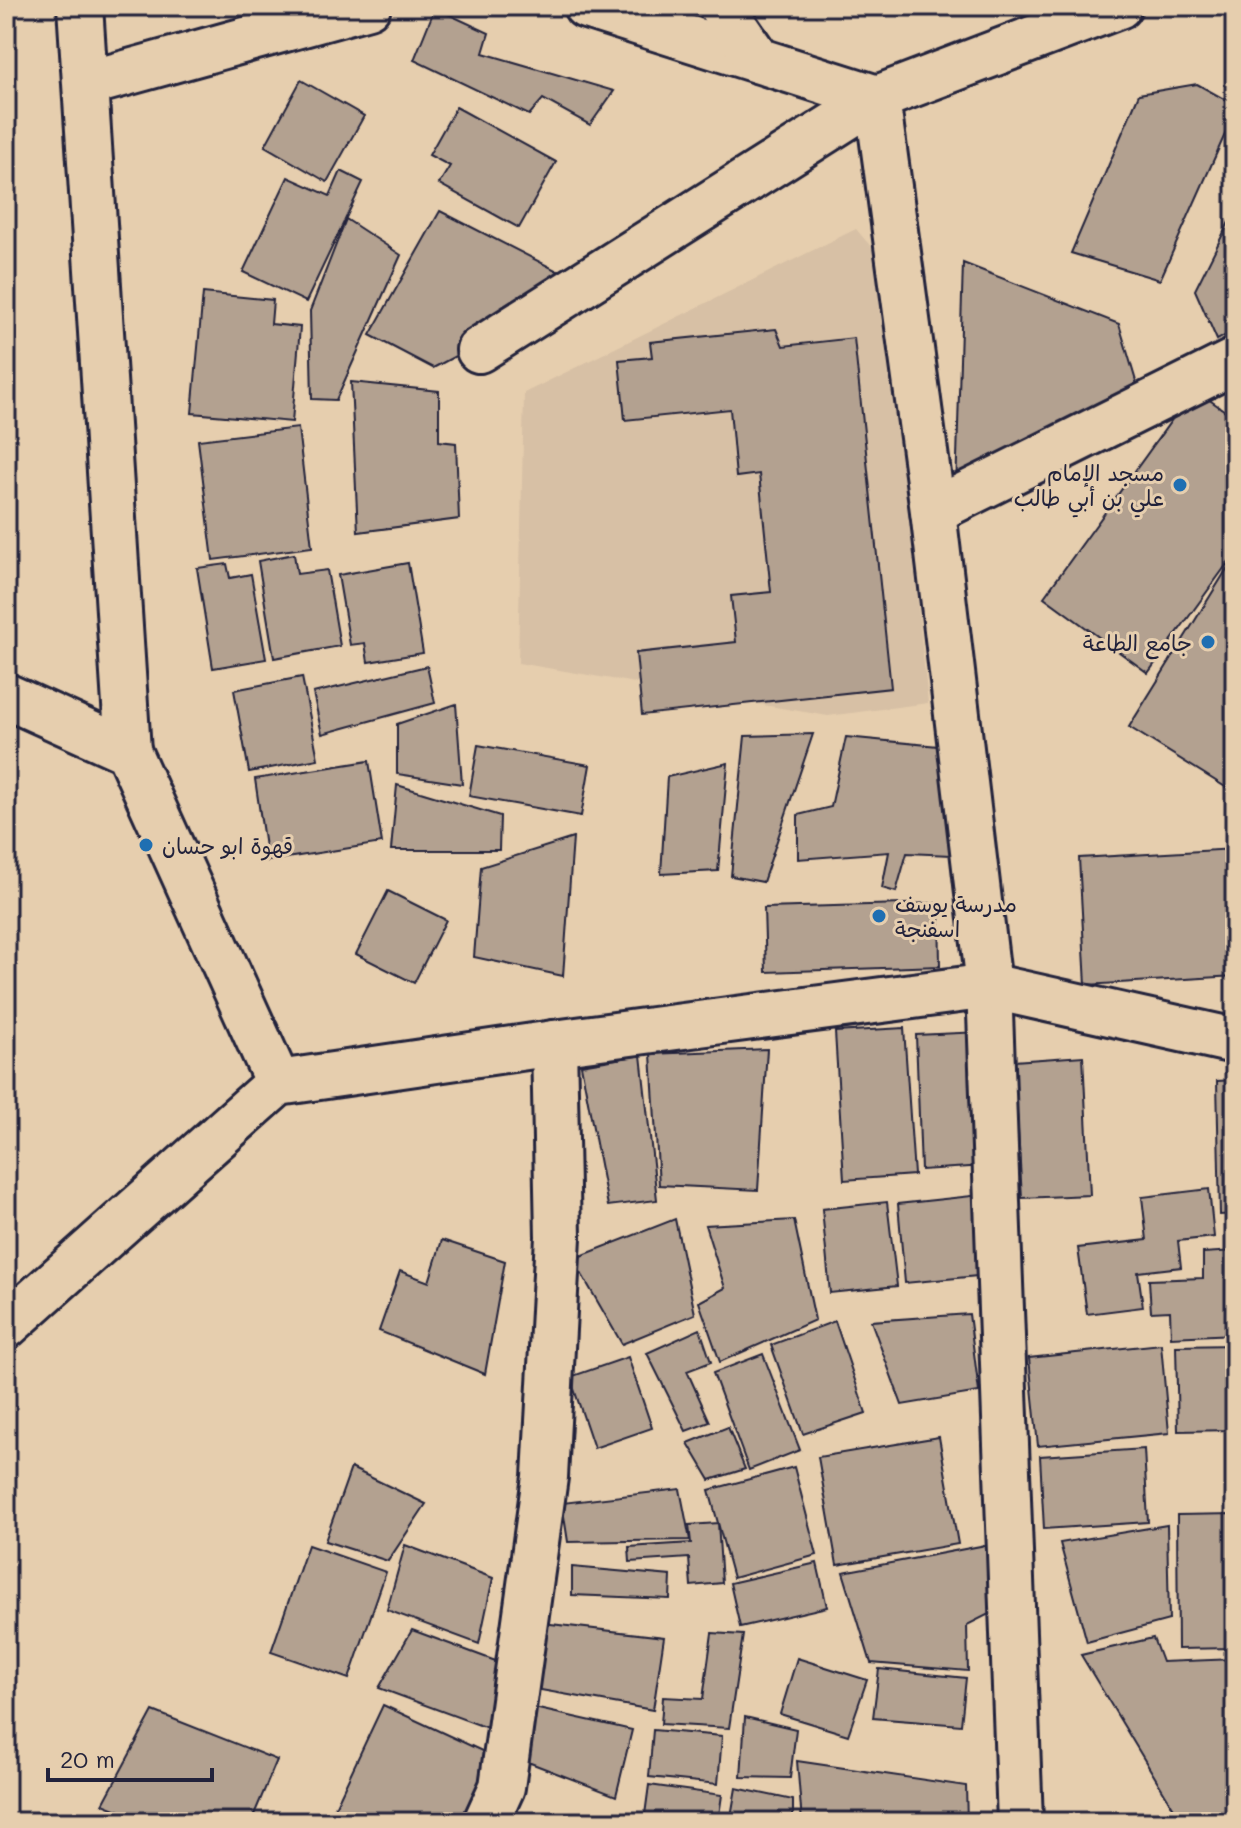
<svg xmlns="http://www.w3.org/2000/svg" width="1241" height="1828" viewBox="0 0 1241 1828" font-family="Mali,'Playpen Sans Arabic',sans-serif">
<style>
.built{fill:#d7c0a5}
.building{fill:#b3a190;stroke:#22223b;stroke-width:2}
.lines{fill:none;stroke-linecap:round;stroke-linejoin:round}
.minor-casing{stroke:#22223b;stroke-width:50}
.minor{stroke:#e6ceae;stroke-width:44}
.rail-casing{stroke:#22223b;stroke-width:9}
.rail{stroke:#e6ceae;stroke-width:6;stroke-dasharray:18;stroke-linecap:butt}
.poi-dot{fill:#1f6fb2;stroke:#e6ceae;stroke-width:3}
.labels{text-anchor:middle;dominant-baseline:central;stroke-width:6;stroke-linejoin:round;paint-order:stroke}
.poi-label{font-size:22px;fill:#22223b;stroke:#e6ceae;text-anchor:end}
</style>
<rect width="100%" height="100%" fill="#e6ceae"/>
<filter id="ink" filterUnits="userSpaceOnUse"><feTurbulence type="fractalNoise" baseFrequency=".0125" numOctaves="2"/><feDisplacementMap in="SourceGraphic" scale="16" xChannelSelector="R" yChannelSelector="G"/><feConvolveMatrix kernelMatrix="1 2 1 2 8 2 1 2 1" color-interpolation-filters="sRGB"/></filter>
<g filter="url(#ink)">
<!-- built -->
<path class="built" d="M 856,229 L 883,261 L 928,703 L 828,716 L 518,663 L 524,393 Z"/>
<!-- building -->
<g class="building">
<path d="M 435,8 L 489,33 L 483,53 L 614,91 L 590,125 L 543,99 L 529,115 L 414,60 Z"/>
<path d="M 301,80 L 364,116 L 327,182 L 265,146 Z"/>
<path d="M 1197,84 L 1235,105 L 1235,112 L 1160,280 L 1071,253 L 1139,94 Z"/>
<path d="M 456,107 L 556,162 L 519,228 L 439,184 L 450,166 L 429,155 Z"/>
<path d="M 341,171 L 363,182 L 306,302 L 243,272 L 288,177 L 330,196 Z"/>
<path d="M 1235,210 L 1235,330 L 1217,340 L 1195,290 Z"/>
<path d="M 440,211 L 587,286 L 433,368 L 370,335 Z"/>
<path d="M 346,219 L 401,255 L 336,400 L 312,399 L 310,311 Z"/>
<path d="M 963,263 L 1119,324 L 1138,388 L 956,491 Z"/>
<path d="M 203,293 L 273,300 L 271,324 L 300,327 L 292,422 L 192,413 Z"/>
<path d="M 776,329 L 783,346 L 854,338 L 891,688 L 642,715 L 636,653 L 736,642 L 731,596 L 771,592 L 759,474 L 736,477 L 730,409 L 625,420 L 619,360 L 652,357 L 650,342 Z"/>
<path d="M 351,382 L 439,391 L 439,441 L 456,443 L 459,519 L 358,532 Z"/>
<path d="M 1194,389 L 1235,418 L 1235,553 L 1148,673 L 1044,597 Z"/>
<path d="M 298,428 L 312,547 L 213,560 L 198,440 Z"/>
<path d="M 294,554 L 297,574 L 327,570 L 340,646 L 274,658 L 258,561 Z"/>
<path d="M 1235,556 L 1235,793 L 1129,727 Z"/>
<path d="M 408,563 L 423,653 L 368,662 L 365,643 L 350,645 L 338,575 Z"/>
<path d="M 227,564 L 230,578 L 251,574 L 266,659 L 213,668 L 197,568 Z"/>
<path d="M 427,666 L 435,703 L 322,734 L 313,693 Z"/>
<path d="M 302,677 L 318,759 L 249,772 L 234,690 Z"/>
<path d="M 456,704 L 462,784 L 397,774 L 397,724 Z"/>
<path d="M 813,734 L 763,882 L 731,876 L 745,736 Z"/>
<path d="M 846,737 L 948,747 L 951,855 L 907,853 L 896,892 L 882,888 L 889,852 L 798,859 L 798,815 L 831,807 Z"/>
<path d="M 478,745 L 590,765 L 581,816 L 469,796 Z"/>
<path d="M 369,761 L 382,843 L 267,861 L 255,779 Z"/>
<path d="M 728,763 L 718,871 L 661,874 L 667,777 Z"/>
<path d="M 397,785 L 500,816 L 499,850 L 391,850 Z"/>
<path d="M 573,838 L 563,976 L 474,957 L 481,867 Z"/>
<path d="M 1235,849 L 1235,976 L 1086,985 L 1079,858 Z"/>
<path d="M 388,891 L 446,920 L 414,983 L 356,954 Z"/>
<path d="M 939,903 L 940,966 L 766,972 L 764,908 Z"/>
<path d="M 904,1028 L 914,1175 L 844,1180 L 835,1032 Z"/>
<path d="M 981,1032 L 986,1166 L 921,1170 L 916,1035 Z"/>
<path d="M 767,1049 L 758,1190 L 659,1185 L 651,1054 Z"/>
<path d="M 641,1055 L 657,1200 L 608,1206 L 581,1065 Z"/>
<path d="M 1083,1056 L 1090,1195 L 1022,1198 L 1014,1061 Z"/>
<path d="M 1235,1080 L 1235,1214 L 1220,1215 L 1217,1081 Z"/>
<path d="M 1209,1189 L 1214,1237 L 1178,1241 L 1181,1267 L 1138,1272 L 1143,1307 L 1087,1314 L 1078,1248 L 1147,1240 L 1142,1197 Z"/>
<path d="M 990,1194 L 998,1274 L 905,1283 L 898,1204 Z"/>
<path d="M 887,1202 L 897,1286 L 830,1293 L 822,1209 Z"/>
<path d="M 675,1219 L 695,1314 L 622,1344 L 573,1259 Z"/>
<path d="M 794,1220 L 815,1320 L 720,1362 L 699,1302 L 725,1288 L 705,1225 Z"/>
<path d="M 442,1240 L 505,1261 L 485,1374 L 379,1331 L 400,1271 L 429,1282 Z"/>
<path d="M 1235,1251 L 1235,1334 L 1171,1337 L 1170,1311 L 1151,1312 L 1149,1280 L 1203,1278 L 1203,1253 Z"/>
<path d="M 969,1314 L 979,1392 L 902,1405 L 871,1321 Z"/>
<path d="M 835,1321 L 866,1413 L 803,1434 L 771,1345 Z"/>
<path d="M 700,1329 L 711,1362 L 687,1371 L 710,1422 L 686,1431 L 647,1353 Z"/>
<path d="M 1161,1344 L 1169,1433 L 1038,1446 L 1029,1358 Z"/>
<path d="M 1235,1345 L 1235,1430 L 1178,1431 L 1176,1346 Z"/>
<path d="M 763,1354 L 800,1450 L 749,1470 L 713,1373 Z"/>
<path d="M 628,1357 L 652,1428 L 594,1448 L 570,1377 Z"/>
<path d="M 728,1427 L 745,1469 L 710,1480 L 688,1443 Z"/>
<path d="M 939,1437 L 958,1544 L 837,1565 L 818,1457 Z"/>
<path d="M 1144,1449 L 1148,1522 L 1044,1529 L 1040,1456 Z"/>
<path d="M 794,1467 L 817,1555 L 733,1578 L 709,1490 Z"/>
<path d="M 351,1468 L 426,1504 L 388,1561 L 325,1541 Z"/>
<path d="M 680,1489 L 690,1540 L 568,1542 L 562,1503 Z"/>
<path d="M 1235,1514 L 1235,1648 L 1178,1649 L 1177,1515 Z"/>
<path d="M 718,1523 L 722,1583 L 691,1586 L 689,1558 L 630,1562 L 629,1547 L 691,1543 L 689,1525 Z"/>
<path d="M 1167,1525 L 1169,1620 L 1087,1642 L 1060,1543 Z"/>
<path d="M 308,1545 L 386,1572 L 349,1679 L 271,1652 Z"/>
<path d="M 405,1545 L 493,1578 L 479,1644 L 387,1610 Z"/>
<path d="M 986,1545 L 1001,1608 L 967,1625 L 968,1671 L 871,1663 L 843,1572 Z"/>
<path d="M 817,1563 L 827,1607 L 740,1627 L 730,1583 Z"/>
<path d="M 572,1567 L 671,1576 L 670,1599 L 572,1595 Z"/>
<path d="M 533,1622 L 664,1637 L 653,1710 L 524,1687 Z"/>
<path d="M 412,1630 L 509,1666 L 498,1732 L 379,1688 Z"/>
<path d="M 712,1633 L 743,1635 L 729,1728 L 661,1724 L 663,1697 L 703,1699 Z"/>
<path d="M 1153,1638 L 1162,1662 L 1235,1659 L 1235,1822 L 1182,1822 L 1081,1655 Z"/>
<path d="M 797,1658 L 867,1680 L 848,1735 L 780,1714 Z"/>
<path d="M 879,1669 L 966,1678 L 961,1725 L 873,1718 Z"/>
<path d="M 383,1705 L 495,1757 L 465,1822 L 362,1822 L 334,1809 Z"/>
<path d="M 525,1706 L 632,1730 L 616,1796 L 515,1757 Z"/>
<path d="M 153,1711 L 277,1760 L 251,1822 L 148,1822 L 103,1804 Z"/>
<path d="M 745,1717 L 796,1729 L 790,1778 L 741,1777 Z"/>
<path d="M 653,1730 L 722,1736 L 718,1784 L 649,1777 Z"/>
<path d="M 797,1761 L 966,1786 L 967,1822 L 802,1822 Z"/>
<path d="M 649,1785 L 722,1795 L 718,1822 L 644,1822 Z"/>
<path d="M 736,1788 L 793,1800 L 793,1822 L 730,1822 Z"/>
</g>
<g class="lines">
<!-- minor casing -->
<g class="minor-casing">
<g id="minor">
<path d="M 80,6 L 128,751"/>
<path d="M 586,6 L 877,98 L 1119,6"/>
<path d="M 721,6 L 758,60"/>
<path d="M 86,84 L 368,6"/>
<path d="M 479,350 L 877,98 L 933,511 L 989,986 L 1020,1822"/>
<path d="M 933,511 L 1235,361"/>
<path d="M 6,696 L 128,751 L 278,1083"/>
<path d="M 6,1326 L 278,1083 L 554,1043 L 989,986 L 1235,1041"/>
<path d="M 486,1822 L 502,1787 L 545,1477 L 558,1237 L 554,1043"/>
</g>
</g>
<!-- minor -->
<use href="#minor" class="minor"/>
<!-- rail casing -->
<g class="rail-casing">
<path id="rail" d="M 6,429 L 6,701"/>
</g>
<!-- rail -->
<use href="#rail" class="rail"/>
</g>
</g>
<!-- markers -->
<g class="poi-dot">
<circle cx="1180" cy="485" r="8"/>
<circle cx="1208" cy="642" r="8"/>
<circle cx="146" cy="845" r="8"/>
<circle cx="879" cy="916" r="8"/>
</g>
<g class="labels">
<!-- poi labels -->
<g class="poi-label">
<text x="1164" y="472">مسجد الإمام<tspan x="1164" dy="25">علي بن أبي طالب</tspan></text>
<text x="1192" y="642">جامع الطاعة</text>
<text x="162" y="845" text-anchor="start">قهوة ابو حسان</text>
<text x="895" y="903" text-anchor="start">مدرسة يوسف<tspan x="895" dy="25">اسفنجة</tspan></text>
</g>
</g>
<!-- margin -->
<rect width="1241" height="1828" fill="none" stroke="#e6ceae" stroke-width="32"/>
<rect x="16" y="16" width="1209" height="1796" fill="none" stroke="#22223b" stroke-width="3" filter="url(#ink)"/>
<!-- scale -->
<path d="M48 1768v12h164v-12" fill="none" stroke="#22223b" stroke-width="4"/>
<text x="60" y="1768" font-size="24" fill="#22223b" stroke="#e6ceae" stroke-width="6" paint-order="stroke">20 m</text>
</svg>
